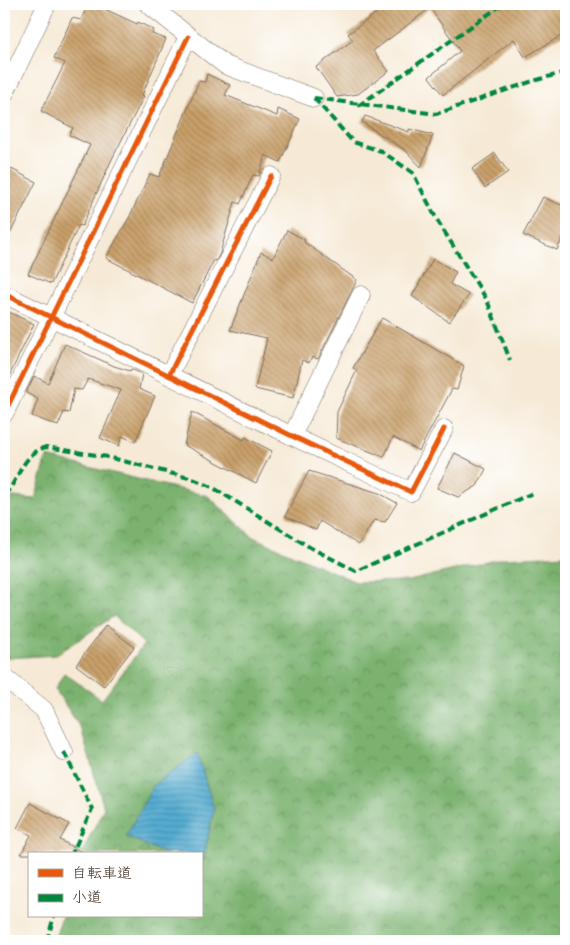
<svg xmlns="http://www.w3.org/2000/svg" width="570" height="945" viewBox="0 0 570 945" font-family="'Balsamiq Sans','Klee One',sans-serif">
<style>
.forest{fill:url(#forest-crowns);stroke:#5b6e47}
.water{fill:url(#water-rules);stroke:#486b78}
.building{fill:url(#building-back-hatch)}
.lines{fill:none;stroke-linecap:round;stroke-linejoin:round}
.street-casing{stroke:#7c6d5e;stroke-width:19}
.street{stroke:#fff;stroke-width:18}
.quiet{stroke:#00873e;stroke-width:4;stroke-dasharray:8 4;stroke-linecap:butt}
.cycleway-casing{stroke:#fff;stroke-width:8}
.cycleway{stroke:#e8590c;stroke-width:5}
</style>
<defs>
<pattern id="forest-crowns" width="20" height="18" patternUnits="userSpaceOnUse" patternTransform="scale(1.25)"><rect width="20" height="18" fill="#7bb270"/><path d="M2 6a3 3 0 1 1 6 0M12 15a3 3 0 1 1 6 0" fill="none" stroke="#66915b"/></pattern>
<pattern id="water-rules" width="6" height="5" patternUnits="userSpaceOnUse" patternTransform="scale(1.25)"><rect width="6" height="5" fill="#54acd1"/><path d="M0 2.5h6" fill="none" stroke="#478ca9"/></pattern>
<pattern id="building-back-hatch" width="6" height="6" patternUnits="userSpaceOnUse" patternTransform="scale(1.25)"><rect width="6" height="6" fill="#c9a06a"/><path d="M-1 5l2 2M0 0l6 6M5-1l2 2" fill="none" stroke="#a48357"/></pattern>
</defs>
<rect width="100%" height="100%" fill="#fff"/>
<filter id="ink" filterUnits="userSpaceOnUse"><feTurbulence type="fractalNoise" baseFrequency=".02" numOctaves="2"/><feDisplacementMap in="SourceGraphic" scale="10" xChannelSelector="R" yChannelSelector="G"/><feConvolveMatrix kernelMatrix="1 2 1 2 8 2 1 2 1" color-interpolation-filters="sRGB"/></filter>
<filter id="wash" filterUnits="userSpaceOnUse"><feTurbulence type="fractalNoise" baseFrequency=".0096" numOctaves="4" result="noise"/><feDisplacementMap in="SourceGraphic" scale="20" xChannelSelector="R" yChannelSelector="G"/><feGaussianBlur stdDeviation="1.12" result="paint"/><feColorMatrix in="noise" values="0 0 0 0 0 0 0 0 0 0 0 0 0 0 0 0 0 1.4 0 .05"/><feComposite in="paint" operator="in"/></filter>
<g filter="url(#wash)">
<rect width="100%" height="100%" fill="#f6ead6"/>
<!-- forest -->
<path class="forest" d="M 47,457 L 208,496 L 253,537 L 356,582 L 409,581 L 504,558 L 566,555 L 566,941 L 54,941 L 62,916 L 201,916 L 201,861 L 214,809 L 127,837 L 168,854 L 81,854 L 104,808 L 81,729 L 55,689 L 64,673 L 102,700 L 144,644 L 114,616 L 56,655 L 7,658 L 4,655 L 4,504 L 13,497 L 35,499 Z"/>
<!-- water -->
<path class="water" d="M 197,753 L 214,809 L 203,861 L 201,854 L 163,853 L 126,836 L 153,786 Z"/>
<g id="blocks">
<!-- building -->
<g class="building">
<path d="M 94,4 L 137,24 L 138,22 L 154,30 L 152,34 L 166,39 L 142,95 L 144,96 L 111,161 L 82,226 L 79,225 L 51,284 L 28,274 L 90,145 L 69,135 L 73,128 L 41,111 L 65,63 L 54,58 L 72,18 L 81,20 L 87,7 L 94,8 Z"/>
<path d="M 388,4 L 566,4 L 566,33 L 525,57 L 514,39 L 443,95 L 429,77 L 460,51 L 430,8 L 373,51 L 389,71 L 358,94 L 337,97 L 316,67 L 353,40 L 348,34 Z"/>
<path d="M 207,74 L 230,85 L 225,95 L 277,116 L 278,109 L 300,119 L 280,162 L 265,155 L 259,176 L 253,175 L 240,204 L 235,202 L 220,253 L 216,261 L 214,260 L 192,303 L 106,258 L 129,218 L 150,174 L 159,177 L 199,81 L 205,82 Z"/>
<path d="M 365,116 L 409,132 L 409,129 L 433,135 L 421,167 L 406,151 L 362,122 Z"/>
<path d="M 495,153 L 508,172 L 485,188 L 472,169 Z"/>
<path d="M 4,165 L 36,182 L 4,246 Z"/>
<path d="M 543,197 L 566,207 L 566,230 L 557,250 L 523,235 Z"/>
<path d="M 287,230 L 305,240 L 304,242 L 357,280 L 318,359 L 312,357 L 309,363 L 302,360 L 293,398 L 255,389 L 267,338 L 230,330 L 261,252 L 273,258 Z"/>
<path d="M 433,259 L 456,272 L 450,284 L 469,295 L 449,322 L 412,296 Z"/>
<path d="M 9,312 L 34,324 L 4,387 L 4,324 Z"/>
<path d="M 382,318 L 464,366 L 457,390 L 452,389 L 419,451 L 393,437 L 384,457 L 336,438 L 337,412 L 357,370 L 353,368 Z"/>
<path d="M 65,344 L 114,366 L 130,371 L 131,369 L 142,374 L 139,389 L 155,396 L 135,442 L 122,436 L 119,446 L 100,438 L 121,390 L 88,379 L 82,390 L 74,389 L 69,413 L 64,412 L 58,426 L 32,416 L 38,399 L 26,393 L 34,376 L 48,383 Z"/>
<path d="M 192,412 L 244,440 L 245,437 L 272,451 L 256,483 L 184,445 Z"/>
<path d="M 455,453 L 486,469 L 477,486 L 458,497 L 437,488 Z"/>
<path d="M 309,471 L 379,493 L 397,503 L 385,522 L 374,520 L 359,545 L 320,521 L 316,530 L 285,516 Z"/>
<path d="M 106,625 L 134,647 L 104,686 L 76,665 Z"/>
<path d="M 30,803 L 69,824 L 60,840 L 85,854 L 21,854 L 31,835 L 17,828 Z"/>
</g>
</g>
</g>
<g filter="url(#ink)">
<use href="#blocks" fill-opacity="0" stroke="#7c6d5e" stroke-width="1"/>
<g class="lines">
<!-- street casing -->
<g class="street-casing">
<g id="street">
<path d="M 148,4 L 225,65 L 314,98"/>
<path d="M 4,95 L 47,4"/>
<path d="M 4,294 L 292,436 L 411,492 L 444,429"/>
<path d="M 169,375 L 271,176"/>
<path d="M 4,414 L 188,37"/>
<path d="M 292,436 L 361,295"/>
<path d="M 4,677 L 44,710 L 64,752"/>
</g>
</g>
<!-- street -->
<use href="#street" class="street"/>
<!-- quiet -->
<g class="quiet">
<path d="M 314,98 L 353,142 L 381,151 L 413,173 L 437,220 L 487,300 L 510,360"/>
<path d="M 314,98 L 436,114 L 533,81 L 566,72"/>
<path d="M 358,106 L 503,4"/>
<path d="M 4,495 C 20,480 21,454 46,447 L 108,457 L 193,479 L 212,487 L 311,548 L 356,571 L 535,492"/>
<path d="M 64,752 L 92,809 L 72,854"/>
<path d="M 47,941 L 54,916"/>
</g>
<!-- cycleway casing -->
<g class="cycleway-casing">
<g id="cycleway">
<path d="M 4,294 L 292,436 L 411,492 L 444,429"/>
<path d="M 169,375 L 271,176"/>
<path d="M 4,414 L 188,37"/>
</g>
</g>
<!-- cycleway -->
<use href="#cycleway" class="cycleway"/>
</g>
</g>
<!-- margin -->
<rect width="570" height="945" fill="none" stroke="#fff" stroke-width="20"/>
<!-- legend -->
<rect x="28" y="852" width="175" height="65" fill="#ffffff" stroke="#b1aaa5"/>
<rect x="38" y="869" width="25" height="8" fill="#e8590c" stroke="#b1aaa5"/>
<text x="72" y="878" font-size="15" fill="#3b2a1e">自転車道</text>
<rect x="38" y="894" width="25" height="8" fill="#00873e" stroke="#b1aaa5"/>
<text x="72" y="902" font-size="15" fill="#3b2a1e">小道</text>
</svg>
